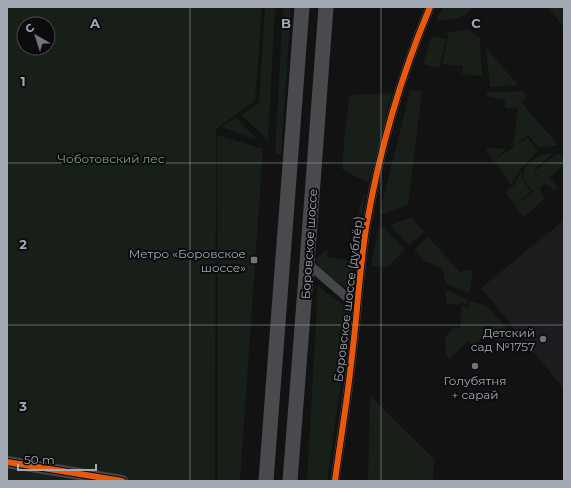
<svg xmlns="http://www.w3.org/2000/svg" width="571" height="488" viewBox="0 0 571 488" font-family="Montserrat,sans-serif">
<style>
.built{fill:#1c1c1e}
.green{fill:#181f19;fill-rule:evenodd}
.lines{fill:none;stroke-linecap:round;stroke-linejoin:round}
.minor{stroke:#46474b;stroke-width:9}
.tertiary{stroke:#46474b;stroke-width:12}
.primary{stroke:#484a4d;stroke-width:15}
.cycleway-casing{stroke:#0c0c0e;stroke-width:8}
.cycleway{stroke:#e8590c;stroke-width:6}
.grid{fill:none;stroke:#a2a8b4;stroke-width:1;stroke-opacity:0.55}
.poi-dot{fill:#70747b;stroke:#0c0c0e;stroke-width:1.5}
.labels{text-anchor:middle;dominant-baseline:central;stroke-width:4;stroke-linejoin:round;paint-order:stroke}
.park-label{font-size:12px;fill:#78a078;stroke:#0c0c0e}
.street-label{font-size:12px;fill:#a2a8b4;stroke:#0c0c0e}
.poi-label{font-size:12px;fill:#a2a8b4;stroke:#0c0c0e;text-anchor:end}
.grid-label{font-size:13px;text-anchor:middle;font-weight:bold;fill:#a2a8b4;stroke:#0c0c0e;stroke-width:4;stroke-linejoin:round;paint-order:stroke}
</style>
<rect width="100%" height="100%" fill="#121212"/>
<!-- built -->
<path class="built" d="M 564,220 L 564,389 L 481,288 Z"/>
<!-- green -->
<g class="green">
<path d="M 7,7 L 262,7 L 255,101 L 216,129 L 215,481 L 7,481 ZM 24,24 L 48,24 L 48,48 L 24,48 Z"/>
<path d="M 265,7 L 275,7 L 268,140 L 241,115 L 259,103 Z"/>
<path d="M 283,7 L 291,7 L 281,155 L 275,154 Z"/>
<path d="M 443,7 L 472,7 C 467,20 448,19 436,21 Z"/>
<path d="M 547,7 L 564,7 L 564,27 Z"/>
<path d="M 469,30 L 478,36 L 481,39 L 480,47 L 482,76 L 462,74 L 463,66 L 442,64 L 449,32 Z"/>
<path d="M 432,36 L 446,39 L 439,68 L 423,64 Z"/>
<path d="M 486,48 L 518,85 L 490,87 Z"/>
<path d="M 410,91 L 422,91 L 408,205 L 383,214 L 380,213 Z"/>
<path d="M 523,91 L 527,96 L 521,102 L 558,145 L 539,148 L 528,135 L 516,145 L 528,138 L 538,151 L 519,171 L 511,185 L 485,148 L 506,149 L 494,160 L 513,148 L 518,109 L 505,108 L 505,100 L 486,96 L 488,92 Z"/>
<path d="M 392,93 L 386,115 L 380,142 L 368,183 L 342,169 L 345,130 L 350,95 Z"/>
<path d="M 236,118 L 258,140 L 221,127 Z"/>
<path d="M 217,135 L 263,149 L 240,481 L 218,480 Z"/>
<path d="M 554,153 L 536,167 C 533,173 537,176 541,180 L 546,181 L 541,180 L 536,174 L 536,170 L 556,154 L 559,154 L 564,160 L 564,165 L 546,180 L 550,178 L 557,187 L 554,190 L 545,183 L 540,188 L 544,199 L 524,217 L 515,206 L 533,192 L 523,179 L 524,168 L 539,155 Z"/>
<path d="M 522,171 L 522,179 L 531,192 L 515,205 L 505,192 L 514,185 L 520,173 Z"/>
<path d="M 363,195 L 365,196 L 354,253 L 352,252 L 356,226 Z"/>
<path d="M 412,217 L 424,232 L 409,245 L 390,225 Z"/>
<path d="M 383,227 L 405,250 L 387,267 L 371,266 L 378,229 Z"/>
<path d="M 428,237 L 460,272 L 473,269 L 470,293 L 446,284 L 443,270 L 431,263 L 427,263 L 414,250 Z"/>
<path d="M 328,250 L 327,257 L 356,261 L 352,291 L 321,271 L 318,266 L 316,260 L 321,253 Z"/>
<path d="M 318,286 L 351,311 L 327,481 L 307,481 Z"/>
<path d="M 446,290 L 469,300 L 466,305 L 463,302 L 459,305 L 446,303 Z"/>
<path d="M 471,301 L 487,306 L 513,336 L 505,343 L 488,333 L 473,346 L 469,341 L 449,359 L 446,355 L 445,338 L 452,329 L 460,328 L 462,304 L 467,309 Z"/>
<path d="M 370,396 L 434,459 L 433,481 L 368,481 Z"/>
</g>
<g class="lines">
<!-- minor -->
<g class="minor">
<path d="M 307,263 L 357,306"/>
<path d="M 335,481 C 340,442 347,403 351,364 C 357,319 359,273 366,228 C 379,152 400,78 430,7"/>
</g>
<!-- tertiary -->
<path class="tertiary" d="M 7,462 L 122,481"/>
<!-- primary -->
<g class="primary">
<path d="M 266,481 L 302,7"/>
<path d="M 290,481 L 307,263 L 326,7"/>
</g>
<!-- cycleway casing -->
<g class="cycleway-casing">
<g id="cycleway">
<path d="M 7,462 L 122,481"/>
<path d="M 335,481 C 340,442 347,403 351,364 C 357,319 359,273 366,228 C 379,152 400,78 430,7"/>
</g>
</g>
<!-- cycleway -->
<use href="#cycleway" class="cycleway"/>
</g>
<!-- grid -->
<path class="grid" d="M 190,7 L 190,481M 381,7 L 381,481M 7,163 L 564,163M 7,325 L 564,325"/>
<!-- markers -->
<g class="poi-dot">
<rect x="250" y="256" width="8" height="8" rx="2"/>
<circle cx="543" cy="339" r="4"/>
<circle cx="475" cy="366" r="4"/>
</g>
<g class="labels">
<!-- park labels -->
<g class="park-label">
<text x="111" y="158">Чоботовский лес</text>
</g>
<!-- street labels -->
<g class="street-label">
<text transform="translate(309 244) rotate(-86)">Боровское шоссе</text>
<text transform="translate(348 299) rotate(-83)">Боровское шоссе (дублёр)</text>
</g>
<!-- poi labels -->
<g class="poi-label">
<text x="246" y="253">Метро «Боровское<tspan x="246" dy="14">шоссе»</tspan></text>
<text x="535" y="332">Детский<tspan x="535" dy="14">сад №1757</tspan></text>
<text x="475" y="380" text-anchor="middle">Голубятня<tspan x="475" dy="14">+ сарай</tspan></text>
</g>
</g>
<g class="grid-label">
<text x="95" y="28">A</text>
<text x="286" y="28">B</text>
<text x="476" y="28">C</text>
<text x="23" y="86">1</text>
<text x="23" y="249">2</text>
<text x="23" y="411">3</text>
</g>
<!-- border -->
<rect width="571" height="488" fill="none" stroke="#a2a8b4" stroke-width="16"/>
<!-- north arrow -->
<g transform="translate(36 36) rotate(321)"><circle r="19" fill="#0c0c0e" stroke="#484a50"/>
<path d="M0-3L7 15L0 10L-7 15Z" fill="#70747b"/>
<text y="-6" font-size="11" font-weight="bold" text-anchor="middle" fill="#a2a8b4">С</text>
</g>
<!-- scale -->
<path d="M18 464v6h78v-6" fill="none" stroke="#a2a8b4" stroke-width="2"/>
<text x="24" y="464" font-size="12" fill="#a2a8b4" stroke="#0c0c0e" stroke-width="3" paint-order="stroke">50 m</text>
</svg>
